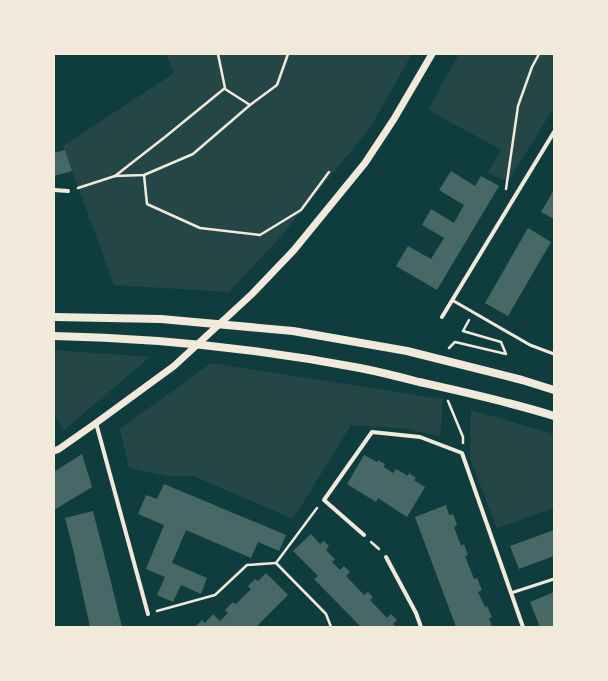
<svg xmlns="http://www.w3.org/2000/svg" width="608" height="681" viewBox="0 0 608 681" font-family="'Space Grotesk',sans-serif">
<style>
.green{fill:#244646}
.building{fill:#486865}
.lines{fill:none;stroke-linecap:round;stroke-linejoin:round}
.path{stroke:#f1e9da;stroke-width:2.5}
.service{stroke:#f1e9da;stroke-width:3}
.minor{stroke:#f1e9da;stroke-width:4}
.tertiary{stroke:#f1e9da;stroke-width:7}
.secondary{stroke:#f1e9da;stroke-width:8}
</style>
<rect width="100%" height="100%" fill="#0f3d3e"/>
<!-- green -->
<g class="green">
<path d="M 166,54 L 412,54 L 370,128 L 282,235 L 229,292 L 114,285 L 63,146 L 174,73 Z"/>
<path d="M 459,54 L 554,54 L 554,107 L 508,182 L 488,173 L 501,150 L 428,110 Z"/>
<path d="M 54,350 L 150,357 L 64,430 L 54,413 Z"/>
<path d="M 211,363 L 443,399 L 440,436 L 407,429 L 351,425 L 293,519 L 193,476 L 168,476 L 129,468 L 120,429 Z"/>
<path d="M 471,410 L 554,434 L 554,508 L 497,528 L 470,459 Z"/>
</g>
<!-- building -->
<g class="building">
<path d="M 65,150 L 72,171 L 54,176 L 54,153 Z"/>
<path d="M 451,171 L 475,186 L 481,176 L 499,186 L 437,290 L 396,266 L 408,246 L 431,259 L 444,238 L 422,225 L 431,209 L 454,223 L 464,205 L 439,190 Z"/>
<path d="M 554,190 L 554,219 L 541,212 Z"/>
<path d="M 528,228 L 551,242 L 508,316 L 485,303 Z"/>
<path d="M 82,454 L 92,487 L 54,510 L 54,472 Z"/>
<path d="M 364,455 L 377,462 L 378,460 L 385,464 L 384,467 L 393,473 L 396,469 L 408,476 L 409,473 L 416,478 L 414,480 L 425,487 L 407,517 L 378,498 L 376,502 L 347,484 Z"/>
<path d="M 164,484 L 286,535 L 279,551 L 258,542 L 251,558 L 186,530 L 172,563 L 207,578 L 201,594 L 181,585 L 173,602 L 157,595 L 165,577 L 146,569 L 164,525 L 138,514 L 146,495 L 157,499 Z"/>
<path d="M 446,505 L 449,515 L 453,514 L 457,525 L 454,527 L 461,546 L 464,544 L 468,555 L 465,556 L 474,579 L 477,578 L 482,590 L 478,592 L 485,607 L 487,606 L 492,617 L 489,618 L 492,627 L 456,627 L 415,517 Z"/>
<path d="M 93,511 L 109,574 L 122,627 L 90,627 L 73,549 L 65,518 Z"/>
<path d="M 554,530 L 554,556 L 519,569 L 510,546 Z"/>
<path d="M 311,534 L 320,544 L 324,541 L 329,546 L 326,550 L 335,559 L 332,562 L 340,570 L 344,566 L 350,572 L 346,576 L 364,595 L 368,592 L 373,597 L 370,600 L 387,618 L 391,614 L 397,620 L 393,624 L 396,627 L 361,627 L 314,579 L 318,576 L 293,551 Z"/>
<path d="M 266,573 L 288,595 L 256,627 L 195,627 L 202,620 L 205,623 L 213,614 L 220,621 L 228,613 L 225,610 L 233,602 L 236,604 L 251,589 L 248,586 L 255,579 L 258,581 Z"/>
<path d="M 554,592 L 554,627 L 540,627 L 530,602 Z"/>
</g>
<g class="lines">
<!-- path -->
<g class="path">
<path d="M 218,54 L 225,88 L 165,137 L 115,176 L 144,175 L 193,154 L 250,105 L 277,85 L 288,54"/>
<path d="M 225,89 L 250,105"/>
<path d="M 144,175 L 147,204 L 200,228 L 260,235 L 301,210 L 329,172"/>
<path d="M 78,188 L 115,176"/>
<path d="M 506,189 L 518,106 L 532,67 L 539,54"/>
<path d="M 449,348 L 455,342 L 506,354 L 501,342 L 463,331 L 469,320"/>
<path d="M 448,401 L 463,437 L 463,443"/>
<path d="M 317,508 L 276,563 L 326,614 L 331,627"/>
<path d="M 371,542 L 379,549"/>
<path d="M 157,611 L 215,595 L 247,565 L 276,563"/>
</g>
<!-- service -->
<g class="service">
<path d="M 452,300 L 530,345 L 554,354"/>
<path d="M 511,593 L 554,579"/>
</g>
<!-- minor -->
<g class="minor">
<path d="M 54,190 L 68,191"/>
<path d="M 442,317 L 554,132"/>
<path d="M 96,423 L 148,614"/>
<path d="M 364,535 L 324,500 L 372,432 L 420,437 L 462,453 L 523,627"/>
<path d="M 386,557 L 416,613 L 421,627"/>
</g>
<!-- tertiary -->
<path class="tertiary" d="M 54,451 L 59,449 L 96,423 L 174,366 L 252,294 L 294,250 L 365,163 L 394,119 L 432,54"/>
<!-- secondary -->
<g class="secondary">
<path d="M 54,317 L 161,319 L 293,331 L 407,351 L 522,380 L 554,390"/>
<path d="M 54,336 C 156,338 260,349 360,368 C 380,372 400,377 419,382 C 464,392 510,402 554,416"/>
</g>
</g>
<!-- border -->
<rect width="608" height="681" fill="none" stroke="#f1e9da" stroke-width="110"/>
</svg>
